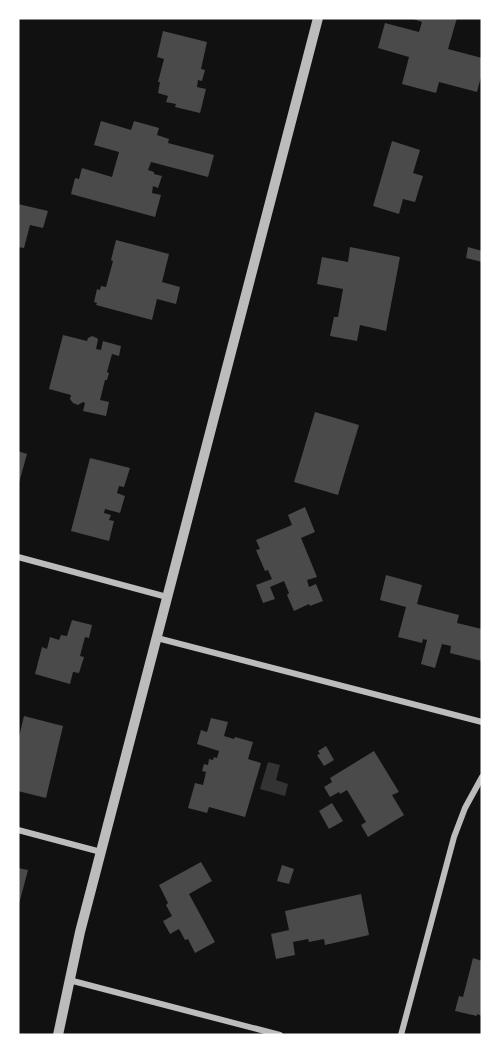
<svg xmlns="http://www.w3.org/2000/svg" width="500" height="1053" viewBox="0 0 500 1053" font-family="'Archivo Narrow',sans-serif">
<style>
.water{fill:#333}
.building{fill:#4a4a4a}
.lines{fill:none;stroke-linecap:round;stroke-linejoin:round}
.minor{stroke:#bcbcbc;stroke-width:6}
.tertiary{stroke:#bcbcbc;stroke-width:10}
</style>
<rect width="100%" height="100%" fill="#111"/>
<!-- water -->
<path class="water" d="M 268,762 L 280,765 L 276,780 L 288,784 L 285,796 L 260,789 Z"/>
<!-- building -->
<g class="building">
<path d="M 410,18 L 457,18 L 448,49 L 482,58 L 482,73 L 477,92 L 439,82 L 436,93 L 402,84 L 409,57 L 378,48 L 385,23 L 419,32 L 422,22 Z"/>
<path d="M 163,31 L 207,42 L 201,69 L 205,70 L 202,81 L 198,80 L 197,87 L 206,89 L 200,113 L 175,107 L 176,104 L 166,102 L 168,96 L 158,93 L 160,82 L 158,82 L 164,59 L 157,57 Z"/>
<path d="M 101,121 L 131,130 L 134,121 L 159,128 L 157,135 L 169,139 L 168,143 L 214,155 L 208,177 L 151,162 L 148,170 L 154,172 L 154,174 L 162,176 L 158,188 L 153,186 L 152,193 L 161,195 L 155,217 L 71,194 L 75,178 L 79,179 L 82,168 L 112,177 L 119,152 L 94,145 Z"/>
<path d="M 392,141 L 420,150 L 413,173 L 423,176 L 415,202 L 403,199 L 399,214 L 373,206 Z"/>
<path d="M 18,204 L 48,211 L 43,228 L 30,225 L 24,248 L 18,247 Z"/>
<path d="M 116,240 L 169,254 L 162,282 L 180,287 L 176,304 L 157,299 L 152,320 L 96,305 L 97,303 L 94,302 L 97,289 L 100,290 L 101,286 L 106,287 L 113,261 L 111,260 Z"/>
<path d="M 350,247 L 400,257 L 386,331 L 360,325 L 357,341 L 330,336 L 334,317 L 338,317 L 343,289 L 317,284 L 322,257 L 348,262 Z"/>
<path d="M 468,247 L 482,251 L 482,262 L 466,258 Z"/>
<path d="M 63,335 L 87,341 L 88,338 L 92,336 L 97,338 L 98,340 L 96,349 L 101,350 L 103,341 L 121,346 L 119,356 L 112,354 L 107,372 L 109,373 L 107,380 L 105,380 L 100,400 L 109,402 L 106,416 L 83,411 L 85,403 L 83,402 L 78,405 L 73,403 L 70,399 L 71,395 L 49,389 Z"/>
<path d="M 315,412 L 359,425 L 338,495 L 294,482 Z"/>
<path d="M 18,451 L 27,454 L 19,483 L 18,483 Z"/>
<path d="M 90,458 L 130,468 L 124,487 L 119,486 L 117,493 L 125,496 L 120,513 L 105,509 L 104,513 L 111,515 L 109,520 L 114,521 L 109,541 L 71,531 Z"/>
<path d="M 305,507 L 315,532 L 301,538 L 317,577 L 307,580 L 309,587 L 316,584 L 323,601 L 310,606 L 309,604 L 294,611 L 287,595 L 289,593 L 284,581 L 270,587 L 275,599 L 263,603 L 256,585 L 272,579 L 268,570 L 265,571 L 256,550 L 260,549 L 256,540 L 292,525 L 288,515 Z"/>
<path d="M 386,575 L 422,585 L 417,604 L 459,615 L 457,623 L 482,629 L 482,661 L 450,653 L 451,646 L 442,644 L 435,668 L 421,664 L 427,640 L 423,639 L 422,643 L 398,637 L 406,607 L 380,600 Z"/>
<path d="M 72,620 L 92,625 L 89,638 L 85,637 L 80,656 L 84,657 L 79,673 L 73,672 L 70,684 L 35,674 L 42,647 L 47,649 L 50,637 L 59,640 L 61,635 L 67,636 Z"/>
<path d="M 24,716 L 63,726 L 46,798 L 18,791 L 18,741 Z"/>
<path d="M 211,718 L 228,722 L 224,736 L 234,739 L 235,737 L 253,742 L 248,759 L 261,763 L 245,817 L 209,807 L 207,813 L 188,808 L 195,783 L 203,785 L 206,772 L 202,771 L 204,764 L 208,765 L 209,759 L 213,760 L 214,757 L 217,758 L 219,751 L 197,744 L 201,730 L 207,732 Z"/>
<path d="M 326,746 L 334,760 L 324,766 L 317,755 L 320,754 L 318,751 Z"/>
<path d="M 374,751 L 399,792 L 392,795 L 404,815 L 368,837 L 361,825 L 366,822 L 347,790 L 340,794 L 339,792 L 330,797 L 324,787 L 332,782 L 330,778 Z"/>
<path d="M 332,803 L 343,821 L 329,829 L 319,811 Z"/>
<path d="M 201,862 L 212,881 L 189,894 L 215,942 L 195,953 L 188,939 L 185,940 L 179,929 L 170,934 L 163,921 L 172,916 L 166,905 L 168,903 L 159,885 Z"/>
<path d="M 282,865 L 294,869 L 289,884 L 277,881 Z"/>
<path d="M 18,868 L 28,870 L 19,904 L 18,904 Z"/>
<path d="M 361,894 L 369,935 L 325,945 L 324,939 L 309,942 L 308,939 L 293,942 L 295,955 L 276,959 L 271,934 L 289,930 L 285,911 Z"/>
<path d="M 473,958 L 482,961 L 482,1016 L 477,1014 L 477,1016 L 455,1011 L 459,996 L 463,997 Z"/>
</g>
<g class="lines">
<!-- minor -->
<g class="minor">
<path d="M 18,557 L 167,597"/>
<path d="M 157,638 L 482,722"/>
<path d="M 18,830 L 101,852"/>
<path d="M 69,980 L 280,1035"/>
<path d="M 401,1035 L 454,837 L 465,808 L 482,777"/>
</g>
<!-- tertiary -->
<path class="tertiary" d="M 58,1035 L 80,932 L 318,18"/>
</g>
<!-- border -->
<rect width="500" height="1053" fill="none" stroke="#ffffff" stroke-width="39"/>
</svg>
